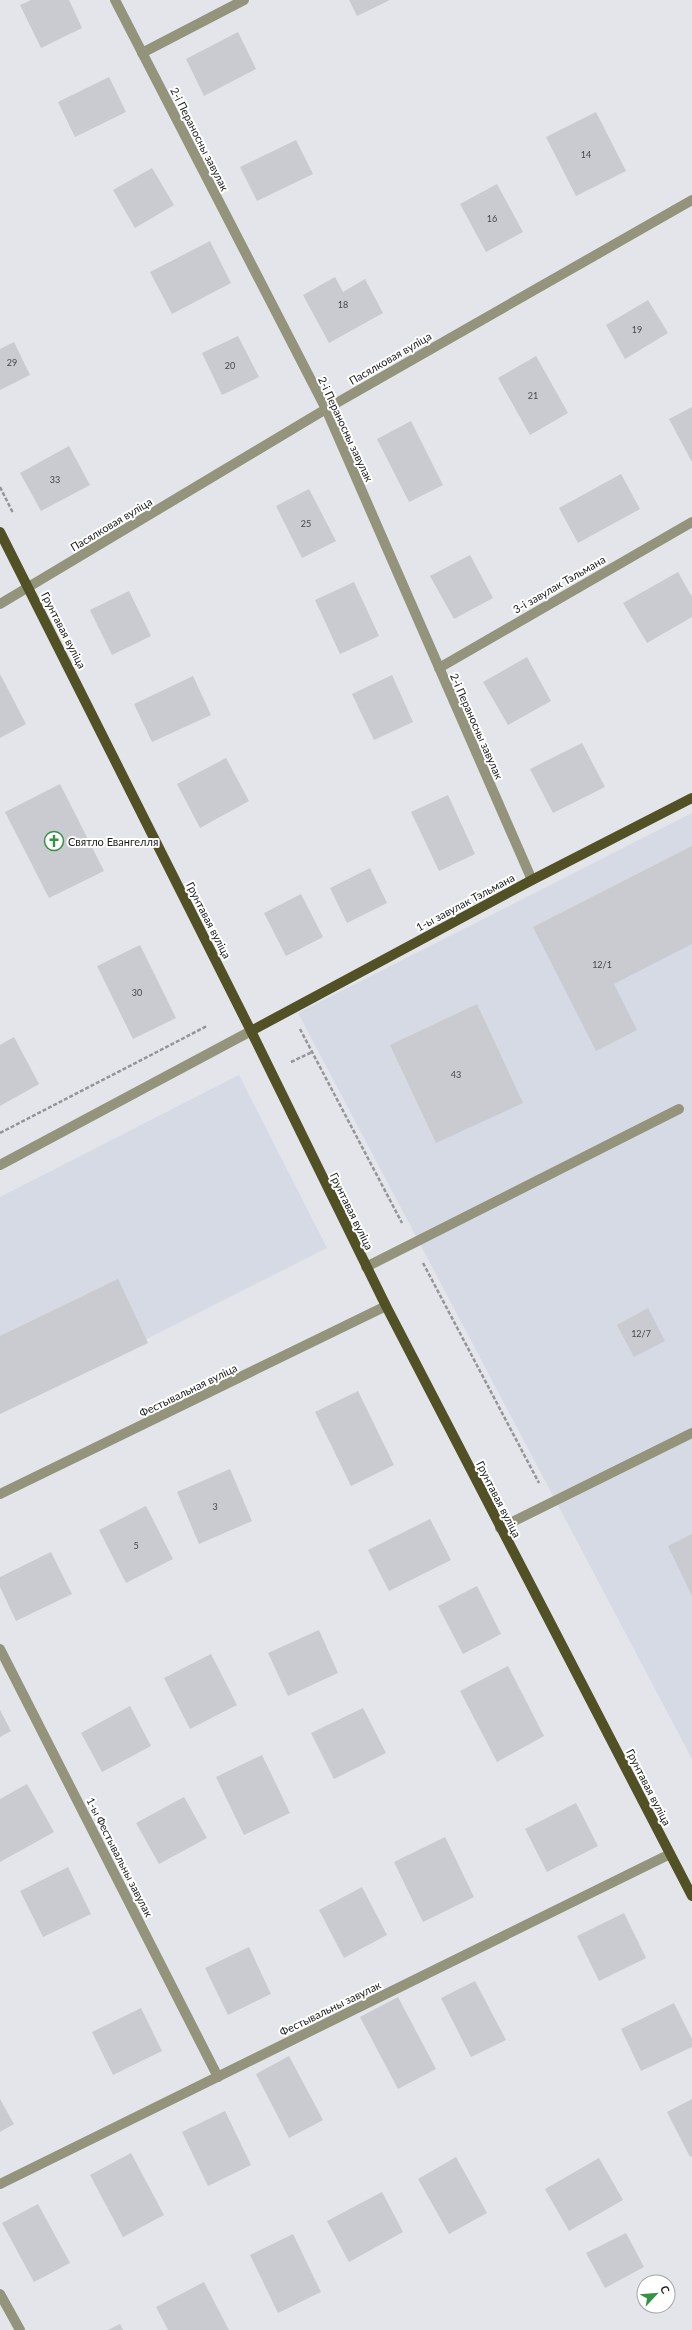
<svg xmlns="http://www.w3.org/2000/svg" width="692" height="2330" viewBox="0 0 692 2330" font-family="Lato,sans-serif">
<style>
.built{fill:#d5dae5}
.building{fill:#c9cbd0}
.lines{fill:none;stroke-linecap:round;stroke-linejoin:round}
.path{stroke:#949599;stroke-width:2.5;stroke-dasharray:4 2;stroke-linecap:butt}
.minor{stroke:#94947c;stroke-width:10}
.major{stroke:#525126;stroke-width:10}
.labels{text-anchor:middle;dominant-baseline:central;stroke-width:4;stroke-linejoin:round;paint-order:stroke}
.number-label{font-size:9px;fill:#464749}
.street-label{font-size:11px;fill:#1a1b1c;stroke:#fff}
.poi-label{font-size:11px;fill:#1a1b1c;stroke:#fff;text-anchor:start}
</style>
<rect width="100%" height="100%" fill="#e3e5ea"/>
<!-- built -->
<g class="built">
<path d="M 692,813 L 692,1759 L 298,1013 Z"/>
<path d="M 239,1075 L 327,1248 L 0,1413 L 0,1197 Z"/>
</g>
<!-- building -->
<g class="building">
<path d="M 31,0 L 69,0 L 82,28 L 41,48 L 20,5 Z"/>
<path d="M 349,0 L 390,0 L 357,16 Z"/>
<path d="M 238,32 L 256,69 L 204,96 L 186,59 Z"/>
<path d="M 109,77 L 126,112 L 75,137 L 58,102 Z"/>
<path d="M 596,112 L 626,171 L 576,196 L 546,137 Z"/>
<path d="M 296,140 L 313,174 L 257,201 L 240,167 Z"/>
<path d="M 152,168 L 174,205 L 135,228 L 113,190 Z"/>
<path d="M 497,184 L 523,232 L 486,252 L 460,204 Z"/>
<path d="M 210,241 L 231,283 L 172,314 L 150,272 Z"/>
<path d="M 335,277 L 343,292 L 365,279 L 383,313 L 329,343 L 303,295 Z"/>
<path d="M 648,300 L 668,333 L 625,359 L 606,325 Z"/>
<path d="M 238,336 L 259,377 L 222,395 L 202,353 Z"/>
<path d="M 14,342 L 30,375 L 0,390 L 0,349 Z"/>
<path d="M 536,356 L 568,413 L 530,435 L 498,378 Z"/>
<path d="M 692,407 L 692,462 L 669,419 Z"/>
<path d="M 411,421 L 443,485 L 409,502 L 377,439 Z"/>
<path d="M 69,446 L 90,485 L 41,511 L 20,473 Z"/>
<path d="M 621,474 L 640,509 L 578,543 L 559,508 Z"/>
<path d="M 309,489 L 336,541 L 302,558 L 276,506 Z"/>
<path d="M 470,555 L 493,598 L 454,619 L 430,576 Z"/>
<path d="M 678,572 L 692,597 L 692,617 L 647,643 L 623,603 Z"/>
<path d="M 354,582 L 379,636 L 340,654 L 315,600 Z"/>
<path d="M 129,591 L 151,636 L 112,655 L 90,610 Z"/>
<path d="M 527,657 L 551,701 L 508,725 L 483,682 Z"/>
<path d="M 0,674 L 26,724 L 0,738 Z"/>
<path d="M 392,675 L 413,722 L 374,740 L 352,694 Z"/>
<path d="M 193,676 L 211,715 L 152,742 L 134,704 Z"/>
<path d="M 582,743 L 605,787 L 553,813 L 530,769 Z"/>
<path d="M 226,758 L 249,801 L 200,828 L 177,784 Z"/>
<path d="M 60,784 L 104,871 L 49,898 L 5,812 Z"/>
<path d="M 448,795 L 475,854 L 439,871 L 411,812 Z"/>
<path d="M 692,846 L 692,944 L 614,984 L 637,1030 L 596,1051 L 533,927 Z"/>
<path d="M 370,868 L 387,903 L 347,923 L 330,888 Z"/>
<path d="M 301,894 L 323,937 L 286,956 L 264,913 Z"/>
<path d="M 140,945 L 176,1018 L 133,1039 L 97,966 Z"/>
<path d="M 477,1004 L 523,1103 L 436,1143 L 390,1045 Z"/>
<path d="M 14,1037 L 39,1084 L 0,1106 L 0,1045 Z"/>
<path d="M 118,1279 L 148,1343 L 0,1414 L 0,1336 Z"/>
<path d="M 648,1308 L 665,1341 L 634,1357 L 617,1325 Z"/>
<path d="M 358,1391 L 394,1465 L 351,1486 L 315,1412 Z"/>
<path d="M 230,1469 L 252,1521 L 199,1544 L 177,1492 Z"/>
<path d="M 146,1506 L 173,1559 L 126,1583 L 99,1530 Z"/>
<path d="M 430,1519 L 451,1560 L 389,1591 L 368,1550 Z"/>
<path d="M 692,1534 L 692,1596 L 668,1546 Z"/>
<path d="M 51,1552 L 72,1594 L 16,1621 L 0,1587 L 0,1577 Z"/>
<path d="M 477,1586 L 501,1634 L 463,1654 L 438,1606 Z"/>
<path d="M 319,1630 L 338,1673 L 288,1696 L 268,1653 Z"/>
<path d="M 211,1654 L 237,1705 L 190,1729 L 164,1678 Z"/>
<path d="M 508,1666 L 544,1736 L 497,1762 L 460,1691 Z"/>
<path d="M 130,1706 L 151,1746 L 102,1772 L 81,1733 Z"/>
<path d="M 363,1708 L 386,1753 L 334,1779 L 311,1733 Z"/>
<path d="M 0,1710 L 11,1731 L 0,1737 Z"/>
<path d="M 262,1755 L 290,1813 L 244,1835 L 216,1777 Z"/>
<path d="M 27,1784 L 54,1832 L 0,1862 L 0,1799 Z"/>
<path d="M 184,1797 L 207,1838 L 159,1864 L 136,1823 Z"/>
<path d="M 576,1803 L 598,1846 L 547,1872 L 525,1829 Z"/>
<path d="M 445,1837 L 474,1897 L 423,1922 L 394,1862 Z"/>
<path d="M 68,1867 L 91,1914 L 43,1937 L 20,1891 Z"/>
<path d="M 362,1887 L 387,1935 L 344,1958 L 319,1910 Z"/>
<path d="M 624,1913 L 646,1958 L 599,1981 L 577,1936 Z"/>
<path d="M 249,1947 L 271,1994 L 228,2015 L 205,1968 Z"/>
<path d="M 475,1981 L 506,2040 L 471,2057 L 441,1998 Z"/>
<path d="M 398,1997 L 436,2069 L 398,2089 L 360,2017 Z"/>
<path d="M 674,2003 L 692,2039 L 692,2047 L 641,2071 L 621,2029 Z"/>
<path d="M 141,2008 L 162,2051 L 113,2075 L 92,2032 Z"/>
<path d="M 289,2056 L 323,2120 L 289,2138 L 256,2074 Z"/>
<path d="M 0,2099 L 14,2124 L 0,2132 Z"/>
<path d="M 692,2099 L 692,2156 L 690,2157 L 667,2112 Z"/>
<path d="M 225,2111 L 251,2165 L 208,2186 L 182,2132 Z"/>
<path d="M 131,2153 L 164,2215 L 123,2237 L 90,2175 Z"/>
<path d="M 456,2157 L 487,2213 L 449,2234 L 418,2179 Z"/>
<path d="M 599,2158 L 623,2200 L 569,2231 L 545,2189 Z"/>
<path d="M 382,2192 L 403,2232 L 349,2262 L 327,2221 Z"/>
<path d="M 38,2204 L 70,2263 L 34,2282 L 2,2223 Z"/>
<path d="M 626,2233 L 644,2267 L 605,2288 L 586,2253 Z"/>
<path d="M 293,2234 L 321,2292 L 278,2313 L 250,2255 Z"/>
<path d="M 204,2282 L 229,2330 L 168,2330 L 156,2307 Z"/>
<path d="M 120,2324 L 123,2330 L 108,2330 Z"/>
</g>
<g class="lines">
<!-- path -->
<g class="path">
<path d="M 0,487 L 13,513"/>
<path d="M 300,1029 L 402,1223"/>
<path d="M 291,1062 L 312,1052"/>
<path d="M 0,1133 L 207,1026"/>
<path d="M 423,1263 L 539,1483"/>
</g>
<!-- minor -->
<g class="minor">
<path d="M 115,0 L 326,409 L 532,880"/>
<path d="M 142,53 L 244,0"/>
<path d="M 0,604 L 326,409 L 692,200"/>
<path d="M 439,668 L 692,522"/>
<path d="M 0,1165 L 251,1031"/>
<path d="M 366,1267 L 679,1109"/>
<path d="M 0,1494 L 386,1306"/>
<path d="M 500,1528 L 692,1433"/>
<path d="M 0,1649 L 218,2077"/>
<path d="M 0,2184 L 670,1854"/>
<path d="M 0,2294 L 20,2330"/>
</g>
<!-- major -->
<g class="major">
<path d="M 0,532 L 251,1031 L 386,1306 L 692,1896"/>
<path d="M 251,1031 L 532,880 L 692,798"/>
</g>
</g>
<!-- icons -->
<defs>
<g id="church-ring" transform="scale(1)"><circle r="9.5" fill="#fff" stroke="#359245" stroke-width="1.5"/><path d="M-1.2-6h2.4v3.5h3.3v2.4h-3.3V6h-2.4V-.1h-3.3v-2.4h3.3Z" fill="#359245"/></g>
</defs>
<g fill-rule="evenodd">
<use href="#church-ring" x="54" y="841"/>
</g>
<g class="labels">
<!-- number labels -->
<g class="number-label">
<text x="586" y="154">14</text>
<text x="492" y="218">16</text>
<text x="343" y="304">18</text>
<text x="637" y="329">19</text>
<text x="12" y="362">29</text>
<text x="230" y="365">20</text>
<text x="533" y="395">21</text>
<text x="55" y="479">33</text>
<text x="306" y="523">25</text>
<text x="602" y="964">12/1</text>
<text x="137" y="992">30</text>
<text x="456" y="1074">43</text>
<text x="641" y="1333">12/7</text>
<text x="215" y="1506">3</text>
<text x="136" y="1545">5</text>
</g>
<!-- street labels -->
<g class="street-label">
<text transform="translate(200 139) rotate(63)">2-і Пераносны завулак</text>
<text transform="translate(390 358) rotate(-30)">Пасялковая вуліца</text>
<text transform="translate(346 429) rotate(65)">2-і Пераносны завулак</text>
<text transform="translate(111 524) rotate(-31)">Пасялковая вуліца</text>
<text transform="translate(559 584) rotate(-30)">3-і завулак Тэльмана</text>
<text transform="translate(64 630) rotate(63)">Грунтавая вуліца</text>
<text transform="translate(477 726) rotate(66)">2-і Пераносны завулак</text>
<text transform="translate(465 902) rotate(-28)">1-ы завулак Тэльмана</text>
<text transform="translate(209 920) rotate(63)">Грунтавая вуліца</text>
<text transform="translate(352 1211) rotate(64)">Грунтавая вуліца</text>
<text transform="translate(188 1390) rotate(-26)">Фестывальная вуліца</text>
<text transform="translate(499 1499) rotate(63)">Грунтавая вуліца</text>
<text transform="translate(649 1787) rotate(63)">Грунтавая вуліца</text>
<text transform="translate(120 1857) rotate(63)">1-ы Фестывальны завулак</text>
<text transform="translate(330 2008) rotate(-26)">Фестывальны завулак</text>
</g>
<!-- poi labels -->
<g class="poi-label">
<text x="68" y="841">Святло Евангелля</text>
</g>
</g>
<!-- north arrow -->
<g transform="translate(656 2294) rotate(64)"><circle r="19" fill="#ffffff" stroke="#a3a4a4"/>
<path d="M0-3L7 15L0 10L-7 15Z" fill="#359245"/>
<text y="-6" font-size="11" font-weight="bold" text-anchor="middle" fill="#1a1b1c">С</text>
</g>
</svg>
